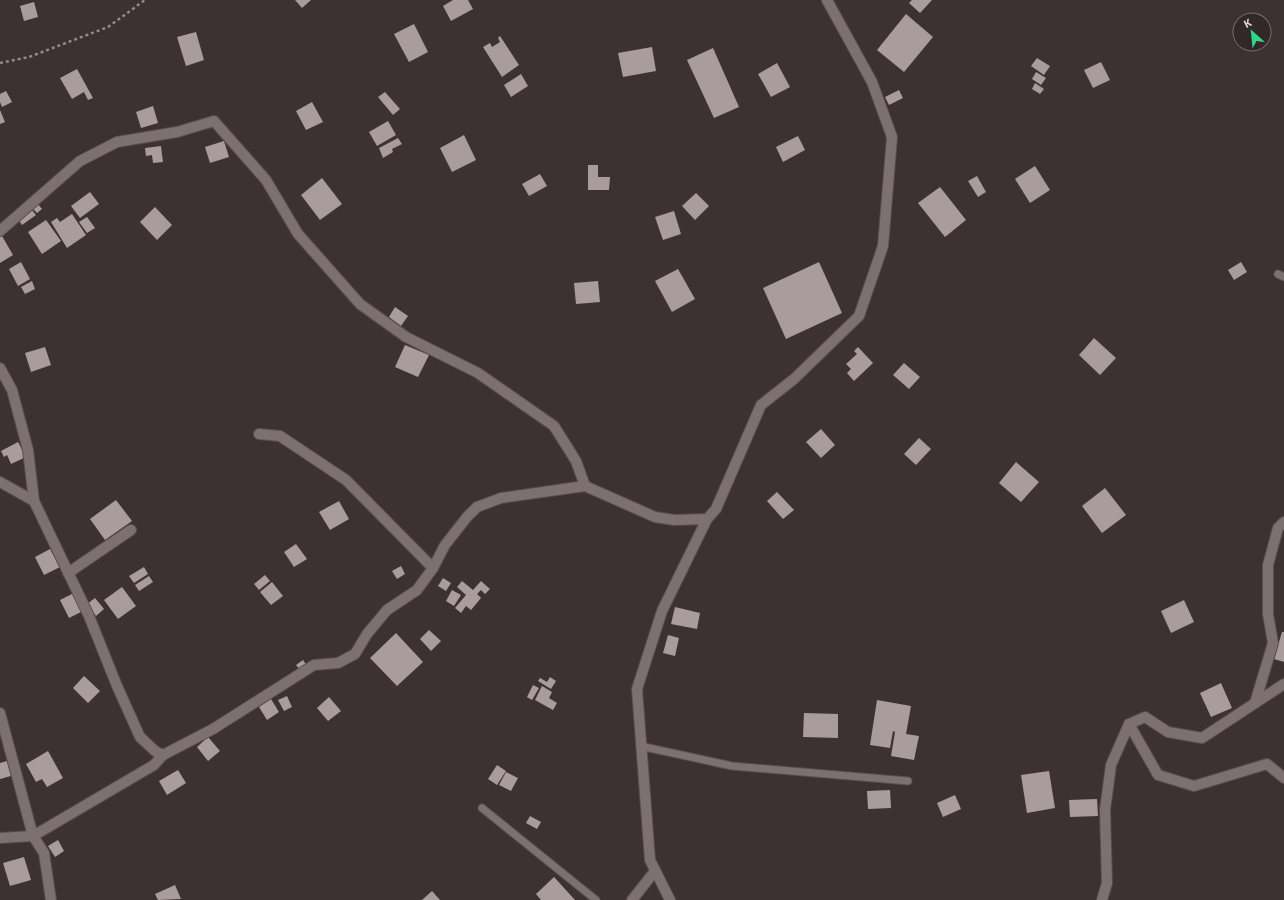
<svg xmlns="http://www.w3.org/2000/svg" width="1284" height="900" viewBox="0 0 1284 900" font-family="'Exo 2',sans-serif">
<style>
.building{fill:#a99c9e}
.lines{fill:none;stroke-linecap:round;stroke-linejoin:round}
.service-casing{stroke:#574f50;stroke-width:9}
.minor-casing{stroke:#574f50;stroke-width:12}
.tertiary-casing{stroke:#574f50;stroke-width:12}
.path{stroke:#928a8b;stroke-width:2.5;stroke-dasharray:3 3;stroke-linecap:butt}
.service{stroke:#7d7073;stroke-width:7}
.minor{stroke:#7d7073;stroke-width:10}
.tertiary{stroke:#7d7073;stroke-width:10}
</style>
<rect width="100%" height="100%" fill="#3c3234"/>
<!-- building -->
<g class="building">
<path d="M 295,0 L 311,0 L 302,8 Z"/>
<path d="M 453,0 L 468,0 L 473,9 L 451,21 L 443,6 Z"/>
<path d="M 912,0 L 932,0 L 920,13 L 909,3 Z"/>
<path d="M 34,2 L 38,17 L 24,21 L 20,6 Z"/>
<path d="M 906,14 L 933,37 L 904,72 L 877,50 Z"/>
<path d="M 414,24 L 428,52 L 409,62 L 394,34 Z"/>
<path d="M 196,32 L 204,60 L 186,66 L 177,37 Z"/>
<path d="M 500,36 L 519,65 L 502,77 L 483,47 L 490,43 L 492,47 L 500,42 L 498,38 Z"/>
<path d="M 652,47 L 656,71 L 623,77 L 618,53 Z"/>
<path d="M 713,48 L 739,107 L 714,118 L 687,60 Z"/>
<path d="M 1037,58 L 1050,66 L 1044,75 L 1031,66 Z"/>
<path d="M 1101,62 L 1110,80 L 1093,88 L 1084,70 Z"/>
<path d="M 777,63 L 790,87 L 771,97 L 758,74 Z"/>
<path d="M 77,69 L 93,98 L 88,100 L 84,92 L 72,99 L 60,78 Z"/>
<path d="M 1036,72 L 1046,78 L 1041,85 L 1032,79 Z"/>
<path d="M 521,74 L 528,86 L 511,97 L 504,85 Z"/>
<path d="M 1035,83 L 1044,89 L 1040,94 L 1032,89 Z"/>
<path d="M 899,90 L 903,98 L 889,105 L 885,97 Z"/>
<path d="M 6,91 L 12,102 L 2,107 L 0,102 L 0,94 Z"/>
<path d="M 385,92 L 400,109 L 393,115 L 378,97 Z"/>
<path d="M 312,102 L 323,122 L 306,130 L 296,111 Z"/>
<path d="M 153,106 L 158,123 L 141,128 L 136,112 Z"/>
<path d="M 0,110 L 5,122 L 0,124 Z"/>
<path d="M 388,121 L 396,135 L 377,146 L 369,132 Z"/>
<path d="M 464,135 L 476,160 L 452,172 L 440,148 Z"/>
<path d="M 798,136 L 805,150 L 783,162 L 776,147 Z"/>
<path d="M 398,138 L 402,144 L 392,149 L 393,152 L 383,158 L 379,148 Z"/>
<path d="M 224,141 L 229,157 L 210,163 L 205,147 Z"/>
<path d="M 161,146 L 163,162 L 153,163 L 152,155 L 146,156 L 145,148 Z"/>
<path d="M 588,165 L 598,165 L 598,177 L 610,177 L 609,190 L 588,190 Z"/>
<path d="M 1035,166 L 1050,190 L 1030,203 L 1015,179 Z"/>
<path d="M 540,174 L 547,186 L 529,196 L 522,184 Z"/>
<path d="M 977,176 L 986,192 L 978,197 L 968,181 Z"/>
<path d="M 322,178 L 342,204 L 320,220 L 301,195 Z"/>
<path d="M 940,187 L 966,220 L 945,237 L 918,203 Z"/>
<path d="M 90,192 L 99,204 L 80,218 L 71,206 Z"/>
<path d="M 696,193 L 709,206 L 695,220 L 682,206 Z"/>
<path d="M 37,203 L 42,209 L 37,213 L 32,208 Z"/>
<path d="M 155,207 L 172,225 L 157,240 L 140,222 Z"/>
<path d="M 31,209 L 36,215 L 22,225 L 18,219 Z"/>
<path d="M 674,211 L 681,234 L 663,240 L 655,217 Z"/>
<path d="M 72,214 L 86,235 L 67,248 L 51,222 L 57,218 L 60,222 Z"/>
<path d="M 87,217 L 95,228 L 87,233 L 79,222 Z"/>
<path d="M 46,220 L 61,241 L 42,254 L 28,232 Z"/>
<path d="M 2,236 L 13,255 L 0,263 L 0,237 Z"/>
<path d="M 21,262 L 30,279 L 18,286 L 9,269 Z"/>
<path d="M 819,262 L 842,313 L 786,339 L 763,288 Z"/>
<path d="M 1241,262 L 1247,272 L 1234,280 L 1228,270 Z"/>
<path d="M 678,269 L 695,299 L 672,312 L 655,281 Z"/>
<path d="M 32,281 L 35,289 L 25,294 L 21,287 Z"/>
<path d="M 598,281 L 600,302 L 576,304 L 574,283 Z"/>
<path d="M 395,307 L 408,316 L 401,326 L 389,317 Z"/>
<path d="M 1094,338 L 1116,358 L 1100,375 L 1079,355 Z"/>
<path d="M 405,345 L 429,355 L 418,377 L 395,367 Z"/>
<path d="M 45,347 L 51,365 L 31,372 L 25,353 Z"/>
<path d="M 858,347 L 873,363 L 854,381 L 847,373 L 851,369 L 846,364 L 857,354 L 854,351 Z"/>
<path d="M 904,363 L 920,377 L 909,389 L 893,375 Z"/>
<path d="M 821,429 L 835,445 L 821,458 L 806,442 Z"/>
<path d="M 919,438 L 931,449 L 916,465 L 904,454 Z"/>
<path d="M 18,442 L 26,457 L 11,464 L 7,455 L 4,457 L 1,451 Z"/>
<path d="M 1016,462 L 1039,482 L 1021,502 L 999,483 Z"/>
<path d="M 1105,488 L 1126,515 L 1102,533 L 1082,506 Z"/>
<path d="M 777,492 L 794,510 L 783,519 L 767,501 Z"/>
<path d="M 116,500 L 132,521 L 105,540 L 90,519 Z"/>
<path d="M 339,501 L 349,519 L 330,530 L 319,512 Z"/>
<path d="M 296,544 L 307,559 L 294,567 L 284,552 Z"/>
<path d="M 50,549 L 60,567 L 44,575 L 35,557 Z"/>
<path d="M 401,566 L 405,574 L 397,579 L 392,571 Z"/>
<path d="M 144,567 L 148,574 L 134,583 L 129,576 Z"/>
<path d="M 265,575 L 270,581 L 259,590 L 254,584 Z"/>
<path d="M 149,576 L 153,582 L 139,591 L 135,585 Z"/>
<path d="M 443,578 L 451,583 L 446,591 L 438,586 Z"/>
<path d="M 462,581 L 473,590 L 481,581 L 490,589 L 485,594 L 481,590 L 477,594 L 481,598 L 471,610 L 466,606 L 461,613 L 455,608 L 466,595 L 457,587 Z"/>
<path d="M 272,582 L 283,596 L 271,605 L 260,592 Z"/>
<path d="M 122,587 L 136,606 L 118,619 L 104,600 Z"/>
<path d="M 452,590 L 461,595 L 454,606 L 446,601 Z"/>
<path d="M 74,593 L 83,611 L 69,618 L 60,600 Z"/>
<path d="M 95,598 L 104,609 L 96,616 L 87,604 Z"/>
<path d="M 1184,600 L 1194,622 L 1171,633 L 1161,611 Z"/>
<path d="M 675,607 L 700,613 L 697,629 L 671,624 Z"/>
<path d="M 429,630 L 441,641 L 431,651 L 420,639 Z"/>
<path d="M 1282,632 L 1284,632 L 1284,662 L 1274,659 Z"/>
<path d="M 396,633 L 423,662 L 397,686 L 370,658 Z"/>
<path d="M 668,635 L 679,638 L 675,656 L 663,653 Z"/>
<path d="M 303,660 L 307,666 L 301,671 L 296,665 Z"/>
<path d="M 84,676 L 100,691 L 88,703 L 73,688 Z"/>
<path d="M 550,677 L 556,681 L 551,689 L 538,681 L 540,678 L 547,682 Z"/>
<path d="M 1221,683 L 1232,708 L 1211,717 L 1200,693 Z"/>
<path d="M 533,685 L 539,688 L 532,700 L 527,697 Z"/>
<path d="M 542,686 L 552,692 L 549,698 L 557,703 L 553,710 L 535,700 Z"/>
<path d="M 287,696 L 292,707 L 284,711 L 278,700 Z"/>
<path d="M 329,697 L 341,711 L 328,721 L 317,708 Z"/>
<path d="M 271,699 L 279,712 L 267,720 L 259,707 Z"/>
<path d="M 877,700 L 911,706 L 906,734 L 919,736 L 914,760 L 891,756 L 895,732 L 893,731 L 890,748 L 870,745 Z"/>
<path d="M 804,713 L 838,714 L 838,738 L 803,737 Z"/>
<path d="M 208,737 L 220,751 L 208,761 L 197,747 Z"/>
<path d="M 48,751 L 63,778 L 47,787 L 42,779 L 36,782 L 26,764 Z"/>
<path d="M 7,761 L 11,776 L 0,779 L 0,763 Z"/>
<path d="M 497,765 L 506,771 L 497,785 L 488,779 Z"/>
<path d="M 178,770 L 186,783 L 167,795 L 159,781 Z"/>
<path d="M 1049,771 L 1055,808 L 1027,813 L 1021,775 Z"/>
<path d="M 506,772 L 518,778 L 511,791 L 499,785 Z"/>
<path d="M 890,790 L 891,808 L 868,809 L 867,791 Z"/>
<path d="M 955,795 L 961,809 L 943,817 L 937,803 Z"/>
<path d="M 1097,799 L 1098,816 L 1070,817 L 1069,800 Z"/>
<path d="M 530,816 L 541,822 L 537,829 L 526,823 Z"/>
<path d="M 58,840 L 64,851 L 55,857 L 48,846 Z"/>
<path d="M 24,857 L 31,880 L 10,886 L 3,863 Z"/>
<path d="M 554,877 L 575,900 L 541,900 L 536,894 Z"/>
<path d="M 175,885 L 181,899 L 158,900 L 155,894 Z"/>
<path d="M 432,891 L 440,900 L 422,900 Z"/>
</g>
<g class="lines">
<!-- service casing -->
<g class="service-casing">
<g id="service">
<path d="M 1278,274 L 1284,277"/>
<path d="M 640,746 L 732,766 L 908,781"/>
<path d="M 482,808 L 596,900"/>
</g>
</g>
<!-- minor casing -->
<g class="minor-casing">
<g id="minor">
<path d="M 0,231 L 80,161 L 117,142 L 177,132 L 214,121 L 266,180 L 298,234 L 360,304 L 406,337 L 478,373 L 554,426 L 576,461 L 585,486"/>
<path d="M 0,368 L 12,390 L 28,450 L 34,501 L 89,616 L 117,686 L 140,737 L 155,751 L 163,755 L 213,729 L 314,665 L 338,663 L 355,654 L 367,634 L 387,610 L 417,590 L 433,568 L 445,545 L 467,517 L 477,507 L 501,498 L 585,486 L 655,517 L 674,520 L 707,519"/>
<path d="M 259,434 L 280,436 L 346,480 L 433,568"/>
<path d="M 0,482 L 34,501"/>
<path d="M 68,573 L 131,530"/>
<path d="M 1255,703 L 1273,643 L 1268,614 L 1268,565 L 1278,528 L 1284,522"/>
<path d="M 0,713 L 33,836 L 44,853 L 51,900"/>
<path d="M 1129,724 L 1158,775 L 1194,786 L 1267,764 L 1284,778"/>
<path d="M 0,838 L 33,836 L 154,765 L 163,755"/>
<path d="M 632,900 L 655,871"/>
<path d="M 1102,900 L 1107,883 L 1105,810 L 1111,765 L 1129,724 L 1145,717 L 1168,732 L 1202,738 L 1284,684"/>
</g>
</g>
<!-- tertiary casing -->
<g class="tertiary-casing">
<path id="tertiary" d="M 670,900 L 650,860 L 637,689 L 662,611 L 707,519 L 716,509 L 761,405 L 794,379 L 859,316 L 883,246 L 892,137 L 872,82 L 827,0"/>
</g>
<!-- path -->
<path class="path" d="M 0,63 L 29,57 L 108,27 L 145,0"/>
<!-- service -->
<use href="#service" class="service"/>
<!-- minor -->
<use href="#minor" class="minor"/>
<!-- tertiary -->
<use href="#tertiary" class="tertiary"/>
</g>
<!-- north arrow -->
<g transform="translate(1252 32) rotate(333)"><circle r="19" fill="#32282a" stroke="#766e6f"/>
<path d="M0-3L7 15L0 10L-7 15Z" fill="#2ed883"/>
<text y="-6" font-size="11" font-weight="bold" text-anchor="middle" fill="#ddd6d7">K</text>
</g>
</svg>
